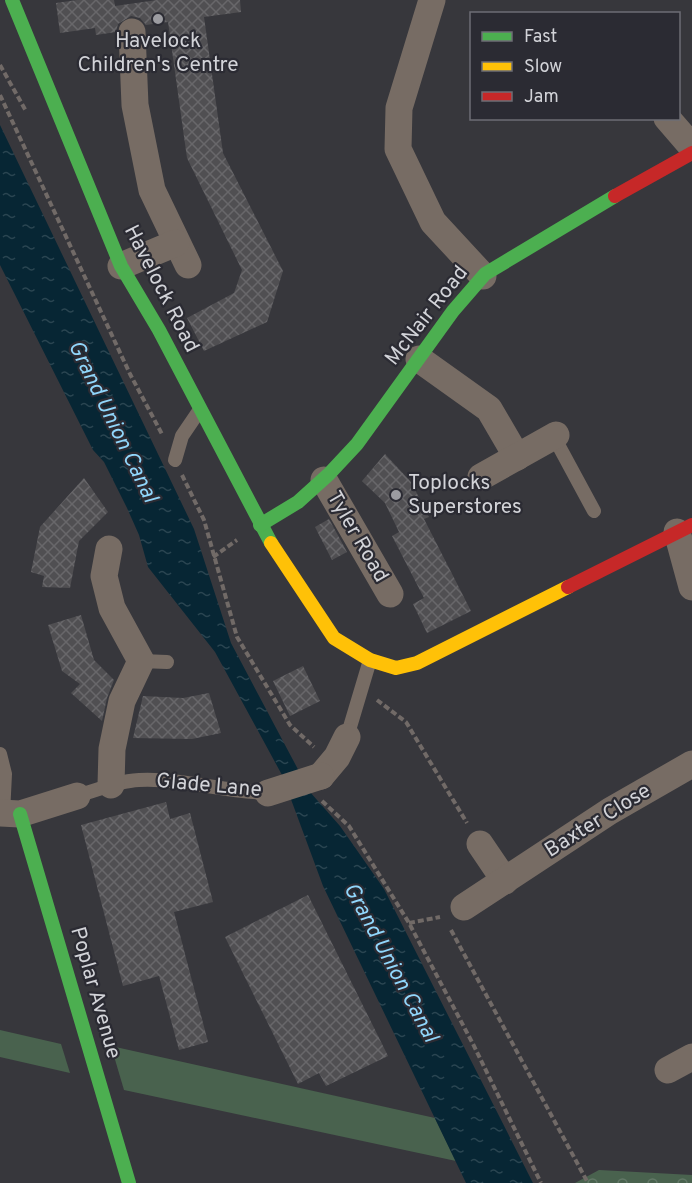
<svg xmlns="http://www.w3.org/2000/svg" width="692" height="1183" viewBox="0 0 692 1183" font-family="Overpass,sans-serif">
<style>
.grass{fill:#49624e}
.park{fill:url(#park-crowns)}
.water{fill:url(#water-ripples)}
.building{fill:url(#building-cross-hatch)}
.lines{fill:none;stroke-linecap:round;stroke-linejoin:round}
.path{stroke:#716a67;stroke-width:4;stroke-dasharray:6 3;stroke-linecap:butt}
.lane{stroke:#776c64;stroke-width:14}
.street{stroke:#776c64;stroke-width:27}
.fast{stroke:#4caf50;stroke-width:14}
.slow{stroke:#ffc107;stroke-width:14}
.jam{stroke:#c62828;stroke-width:14}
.street-bridge{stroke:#776c64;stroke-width:27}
.poi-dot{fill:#9c9ca1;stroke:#2b2b33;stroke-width:2}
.labels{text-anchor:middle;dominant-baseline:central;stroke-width:4.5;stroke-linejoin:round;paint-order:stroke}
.poi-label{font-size:21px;fill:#d2d3d8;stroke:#2b2b33}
.street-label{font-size:21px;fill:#d2d3d8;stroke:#2b2b33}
.water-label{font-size:22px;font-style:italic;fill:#90d6fb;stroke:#2b2b33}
</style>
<defs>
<pattern id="park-crowns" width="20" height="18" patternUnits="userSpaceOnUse" patternTransform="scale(1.5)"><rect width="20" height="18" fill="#49624e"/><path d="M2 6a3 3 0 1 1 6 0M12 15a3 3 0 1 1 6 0" fill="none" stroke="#627867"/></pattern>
<pattern id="water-ripples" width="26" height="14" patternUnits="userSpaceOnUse" patternTransform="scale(1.5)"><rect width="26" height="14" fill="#072634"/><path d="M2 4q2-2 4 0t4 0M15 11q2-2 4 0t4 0" fill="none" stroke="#2a4551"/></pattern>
<pattern id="building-cross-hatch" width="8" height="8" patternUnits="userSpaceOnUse" patternTransform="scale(1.5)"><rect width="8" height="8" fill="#504f52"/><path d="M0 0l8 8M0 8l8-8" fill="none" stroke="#68676a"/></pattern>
</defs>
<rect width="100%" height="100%" fill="#37373c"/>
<!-- grass -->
<g class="grass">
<path d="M 0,1030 L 61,1044 L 70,1073 L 0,1057 Z"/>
<path d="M 111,1046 L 435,1118 L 456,1161 L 124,1090 Z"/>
</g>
<!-- park -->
<path class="park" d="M 599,1170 L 692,1175 L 692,1183 L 575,1183 Z"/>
<!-- water -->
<path class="water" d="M 0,125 L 194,529 L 231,643 L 310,792 L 340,826 L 384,889 L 533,1183 L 466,1183 L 323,886 L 282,775 L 215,652 L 148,567 L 139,535 L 127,508 L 104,462 L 93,450 L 0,265 Z"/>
<!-- building -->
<g class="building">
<path d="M 77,0 L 114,0 L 115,6 L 157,0 L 240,0 L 241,12 L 204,17 L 223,153 L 283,271 L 267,322 L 204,351 L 187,318 L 234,293 L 242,270 L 187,158 L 168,22 L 146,25 L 140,18 L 131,16 L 118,24 L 116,32 L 96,35 L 95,28 L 60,33 L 56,3 Z"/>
<path d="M 385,454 L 411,482 L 429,517 L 424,519 L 471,611 L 427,633 L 413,604 L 424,598 L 392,536 L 399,532 L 385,503 L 362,481 Z"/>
<path d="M 84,478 L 108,512 L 79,541 L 70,588 L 42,587 L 44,576 L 31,572 L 40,527 Z"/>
<path d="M 329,519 L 347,552 L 332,560 L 315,527 Z"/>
<path d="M 81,615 L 94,660 L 114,680 L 107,698 L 102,721 L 71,693 L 80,684 L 62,671 L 48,625 Z"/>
<path d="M 303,666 L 320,701 L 290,716 L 273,681 Z"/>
<path d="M 209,693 L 221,733 L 192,739 L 133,738 L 143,696 L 183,698 Z"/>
<path d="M 166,802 L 170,819 L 190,813 L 213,902 L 174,912 L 208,1042 L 179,1050 L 159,976 L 123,986 L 81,825 Z"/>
<path d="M 308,895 L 388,1056 L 326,1086 L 319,1073 L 298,1084 L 225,937 Z"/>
</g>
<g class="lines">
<!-- path -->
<g class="path">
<path d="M 0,65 L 26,111"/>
<path d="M 0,95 L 130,374 L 163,436"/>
<path d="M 182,475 L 204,520 L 237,637 L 290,725 L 314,747"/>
<path d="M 213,557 L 237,540"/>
<path d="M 377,700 L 406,722 L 467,823"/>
<path d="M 322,801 L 349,826 L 409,923 L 473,1044 L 541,1183"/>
<path d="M 409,923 L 440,917"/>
<path d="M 451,930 L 588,1183"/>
</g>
<!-- lane -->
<g class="lane">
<path d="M 554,437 L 594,511"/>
<path d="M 175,460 L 182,436 L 199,411"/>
<path d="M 141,661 L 167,662"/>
<path d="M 347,737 L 370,660"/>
<path d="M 0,754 L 5,774 L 3,814"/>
<path d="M 77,796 C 97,790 118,781 139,780 C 183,778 225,792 268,793"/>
</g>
<!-- street -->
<g class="street">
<path d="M 432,0 L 399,108 L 398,149 L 433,222 L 483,276"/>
<path d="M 132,32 L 135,105 L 152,190 L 188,265"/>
<path d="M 667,118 L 692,147"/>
<path d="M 121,266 L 176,243"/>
<path d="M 419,359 L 489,409 L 517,457"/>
<path d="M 481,477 L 556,435"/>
<path d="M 324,480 L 390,594"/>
<path d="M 677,532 L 692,587"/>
<path d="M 109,549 L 104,576 L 112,608 L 141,661 L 122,701 L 112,749 L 111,785"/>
<path d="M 321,776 L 337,757 L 347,737"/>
<path d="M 0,813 L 20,814 L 77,796"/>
<path d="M 480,844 L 505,881"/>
<path d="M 464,907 L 610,811 L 692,764"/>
<path d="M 668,1070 L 692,1057"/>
</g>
<!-- fast -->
<g class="fast">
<path d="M 12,0 L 121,266 L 159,330 L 271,543"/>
<path d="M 260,525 L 298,502 L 329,474 L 357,444 L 453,311 L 485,274 L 615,196"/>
<path d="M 20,814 L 129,1183"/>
</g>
<!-- slow -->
<path class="slow" d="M 271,543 L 334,638 L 370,660 L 396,668 L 417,663 L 568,587"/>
<!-- jam -->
<g class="jam">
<path d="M 615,196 L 692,153"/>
<path d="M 568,587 L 692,525"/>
</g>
<!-- street-bridge -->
<path class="street-bridge" d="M 268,793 L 321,776"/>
</g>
<!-- markers -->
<g class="poi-dot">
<circle cx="158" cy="19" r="6"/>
<circle cx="396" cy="495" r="6"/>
</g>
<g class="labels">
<!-- poi labels -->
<g class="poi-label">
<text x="158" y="41">Havelock<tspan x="158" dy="24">Children's Centre</tspan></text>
<text x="408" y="483" text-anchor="start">Toplocks<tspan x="408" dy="24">Superstores</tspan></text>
</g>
<!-- street labels -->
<g class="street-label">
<text transform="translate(161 289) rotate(63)">Havelock Road</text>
<text transform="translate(427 316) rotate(-52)">McNair Road</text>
<text transform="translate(357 537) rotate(60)">Tyler Road</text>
<text transform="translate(209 786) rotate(5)">Glade Lane</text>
<text transform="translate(598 821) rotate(-32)">Baxter Close</text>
<text transform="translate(95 993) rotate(74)">Poplar Avenue</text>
</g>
<!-- water labels -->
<g class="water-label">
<text transform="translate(112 422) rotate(64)">Grand Union Canal</text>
<text transform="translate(390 963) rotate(62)">Grand Union Canal</text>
</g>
</g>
<!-- legend -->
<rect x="470" y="12" width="210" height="108" fill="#2b2b33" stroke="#6e6e75" stroke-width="1.5"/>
<rect x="482" y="32" width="30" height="9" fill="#4caf50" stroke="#6e6e75" stroke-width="1.5"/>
<text x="524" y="42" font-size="18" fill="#d2d3d8">Fast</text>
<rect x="482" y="62" width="30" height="9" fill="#ffc107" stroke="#6e6e75" stroke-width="1.5"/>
<text x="524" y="72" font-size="18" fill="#d2d3d8">Slow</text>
<rect x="482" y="92" width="30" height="9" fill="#c62828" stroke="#6e6e75" stroke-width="1.5"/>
<text x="524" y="102" font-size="18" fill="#d2d3d8">Jam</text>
</svg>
